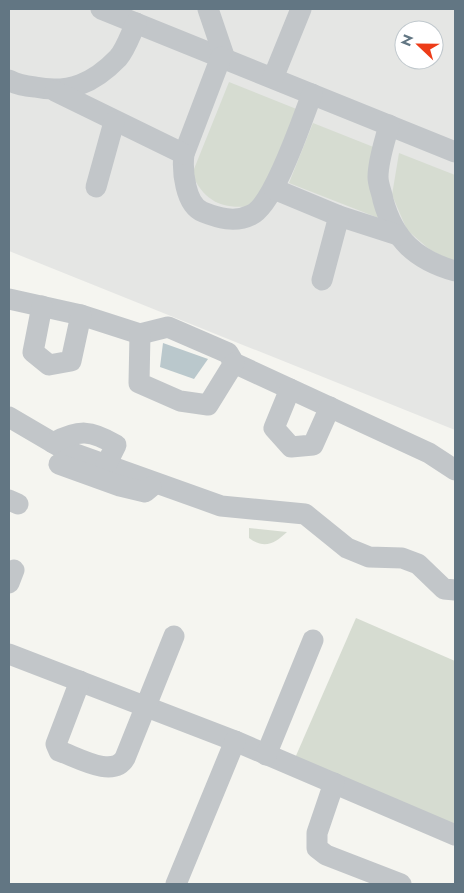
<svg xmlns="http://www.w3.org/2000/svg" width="464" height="893" viewBox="0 0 464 893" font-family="Jost,sans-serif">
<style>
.built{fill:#e5e6e4;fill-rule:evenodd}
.green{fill:#d6dcd1}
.water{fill:#bac8cc}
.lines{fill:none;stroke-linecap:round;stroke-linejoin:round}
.minor{stroke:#c2c6c9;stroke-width:21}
</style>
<rect width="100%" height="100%" fill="#f5f5f0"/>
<!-- built -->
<path class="built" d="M 9,9 L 455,9 L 455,430 L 9,251 ZM 404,30 L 434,30 L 434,60 L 404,60 Z"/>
<!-- green -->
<g class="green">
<path d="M 229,82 L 299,110 L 261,204 C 229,211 206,206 192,174 Z"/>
<path d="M 313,123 L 376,148 L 381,219 L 289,183 Z"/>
<path d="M 399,153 L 455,175 L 455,263 L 429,249 L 407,230 L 392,195 Z"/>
<path d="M 249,528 L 287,532 C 275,543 265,550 249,538 Z"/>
<path d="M 356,618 L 455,661 L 455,828 L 295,758 Z"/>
</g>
<!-- water -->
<path class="water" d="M 163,343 L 208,359 L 194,379 L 160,367 Z"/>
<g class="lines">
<!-- minor -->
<g class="minor">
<path d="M 101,9 L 455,152"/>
<path d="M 208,9 L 225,59"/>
<path d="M 221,57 L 184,154 C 182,170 185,205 203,212 C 218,218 235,223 251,215 C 274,205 302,120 312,94"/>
<path d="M 273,78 L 301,9"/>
<path d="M 9,80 C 17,85 25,86 35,87 C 69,94 94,83 118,58 C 126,49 131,33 136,23"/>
<path d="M 55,91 L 184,154"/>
<path d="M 389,125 C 385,141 378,160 378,177 C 378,185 382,193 383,200 C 394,240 416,260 455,271"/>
<path d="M 96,187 L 114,122"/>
<path d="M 274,189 L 339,216 L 398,235"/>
<path d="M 322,280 L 339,216"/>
<path d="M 9,299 L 81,315 L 140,334 L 168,327 L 228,353 L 234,363 L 429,453 L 455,470"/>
<path d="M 42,306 L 33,352 L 49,365 L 71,361 L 81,315"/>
<path d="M 140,334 L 139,383 L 180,401 L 208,405 L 234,363"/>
<path d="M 290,389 L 274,428 L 291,447 L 313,445 L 330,407"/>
<path d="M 9,417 L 67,451 L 221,506 L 305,514 L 347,548 L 369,557 L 402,558 L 418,564 L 444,589 L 455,590"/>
<path d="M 53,443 C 79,429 91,430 116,445 L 106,465"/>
<path d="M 59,464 L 120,486 L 145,492 L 151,487"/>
<path d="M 9,500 L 18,504"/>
<path d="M 9,583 L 14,570"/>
<path d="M 9,654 L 235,741 L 455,835"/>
<path d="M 80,681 L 56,744 L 59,751 C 77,757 113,779 125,758 L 174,636"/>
<path d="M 266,755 L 313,640"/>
<path d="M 334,783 L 317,833 L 317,848 L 326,855 L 401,884"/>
<path d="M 176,884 L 235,741"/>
</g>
</g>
<!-- border -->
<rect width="464" height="893" fill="none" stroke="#627683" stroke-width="20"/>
<!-- north arrow -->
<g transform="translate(419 45) rotate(292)"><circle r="24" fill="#ffffff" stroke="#c0c8cd"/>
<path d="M0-4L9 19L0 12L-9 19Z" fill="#ed3c18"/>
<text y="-8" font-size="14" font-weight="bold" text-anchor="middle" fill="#627683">N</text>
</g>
</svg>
